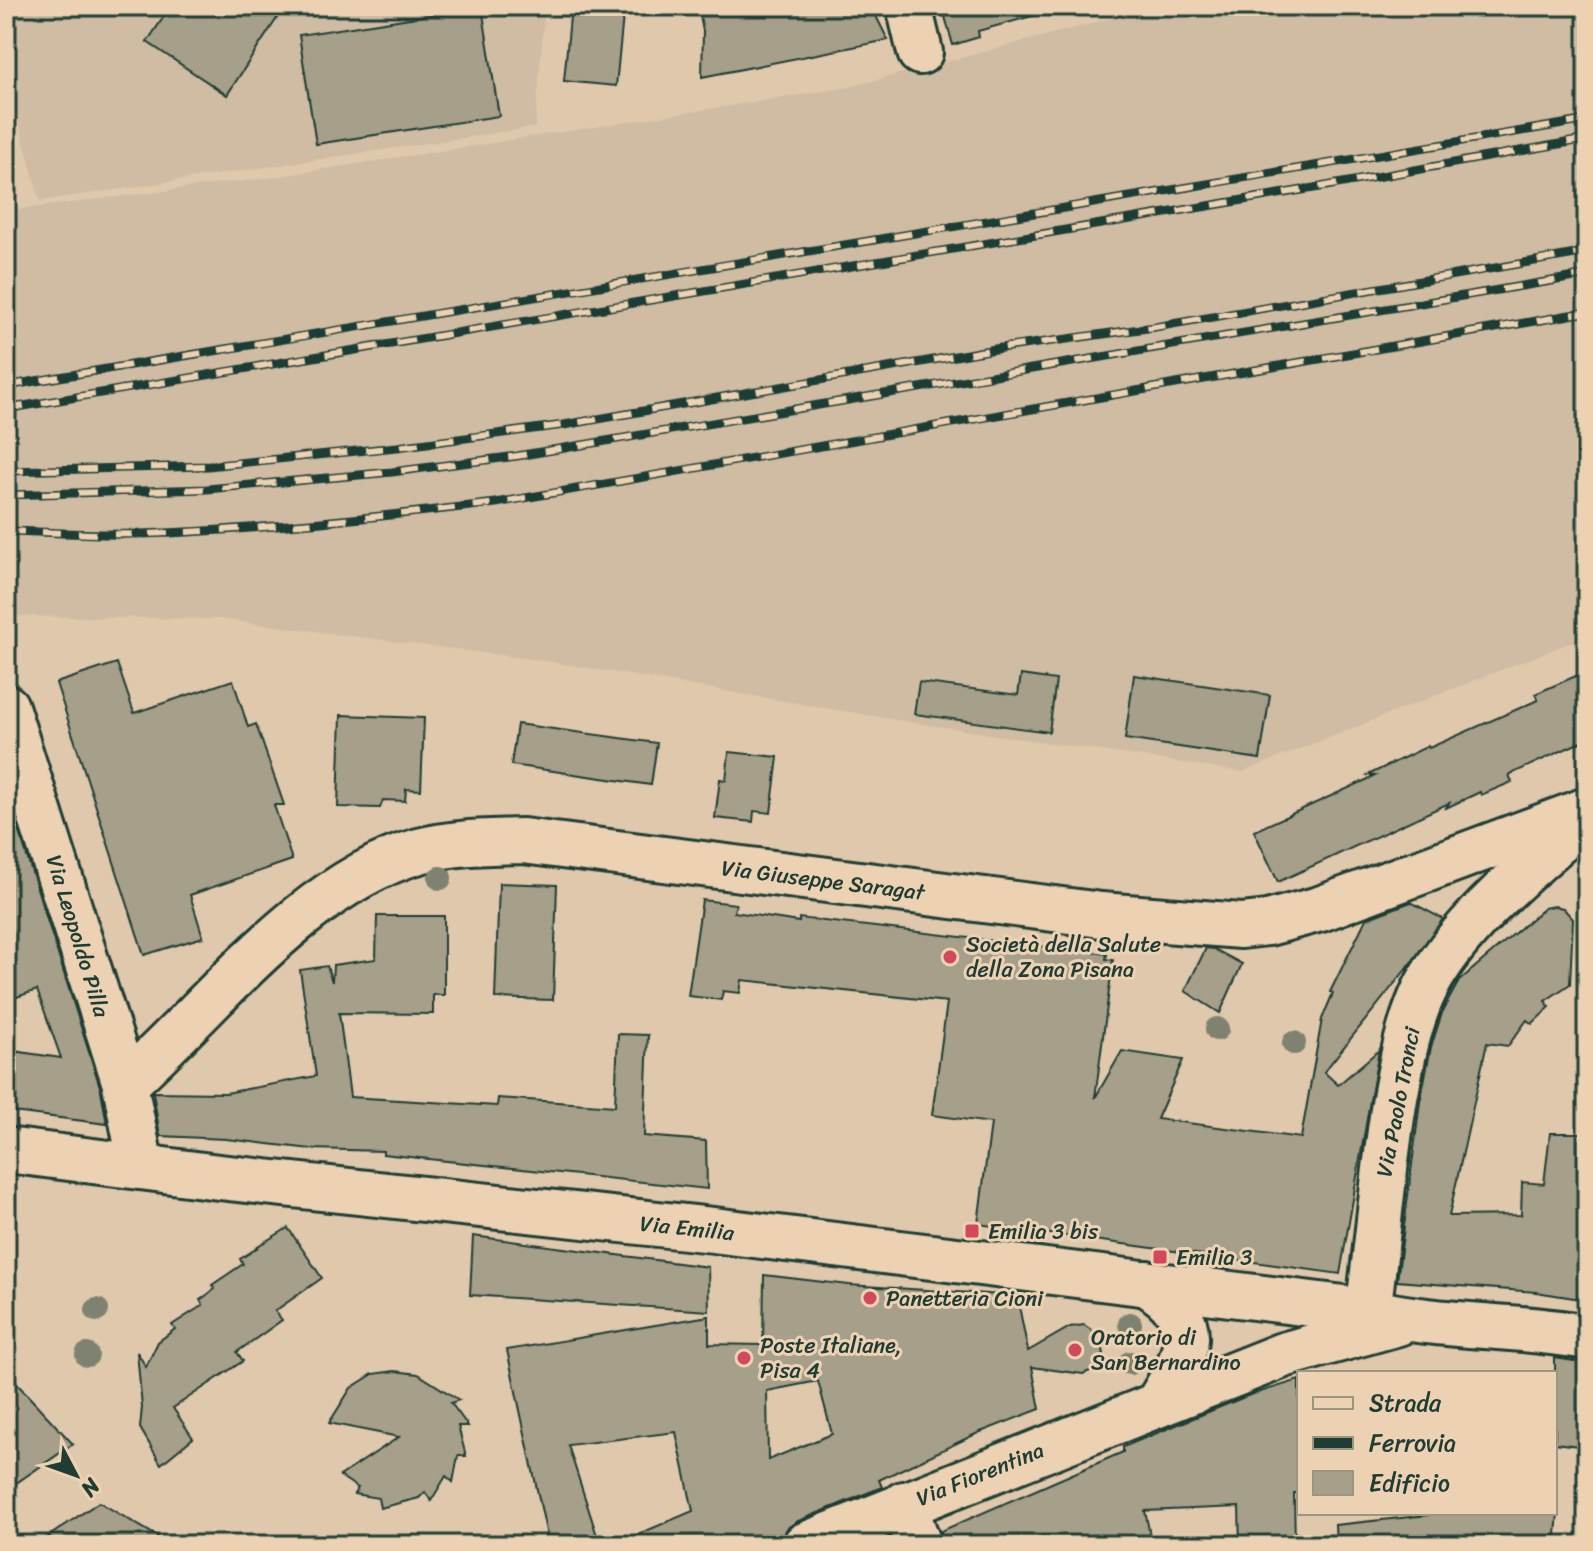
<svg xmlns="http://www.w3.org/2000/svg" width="1593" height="1551" viewBox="0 0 1593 1551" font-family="Sriracha,sans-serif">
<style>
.built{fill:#cfbca2}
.building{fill:#a69f89;stroke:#1f3d34;stroke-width:2;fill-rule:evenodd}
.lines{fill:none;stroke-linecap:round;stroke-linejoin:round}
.minor-casing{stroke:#1f3d34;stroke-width:50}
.major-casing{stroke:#1f3d34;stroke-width:50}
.minor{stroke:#ecd1b3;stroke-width:44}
.major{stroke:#ecd1b3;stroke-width:44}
.rail-casing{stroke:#1f3d34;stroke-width:9}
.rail{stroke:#ecd1b3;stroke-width:6;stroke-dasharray:18;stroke-linecap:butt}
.tree{fill:#7f8270}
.poi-dot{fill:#d1495b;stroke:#ecd1b3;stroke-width:3}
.labels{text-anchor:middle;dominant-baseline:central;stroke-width:6;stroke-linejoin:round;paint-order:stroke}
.street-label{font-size:22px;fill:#1f3d34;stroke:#ecd1b3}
.poi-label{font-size:22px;fill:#1f3d34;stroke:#ecd1b3;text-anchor:start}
</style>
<rect width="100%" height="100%" fill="#e0c8ac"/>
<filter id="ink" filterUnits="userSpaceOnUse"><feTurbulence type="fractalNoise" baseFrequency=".0125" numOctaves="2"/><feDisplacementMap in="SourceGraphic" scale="16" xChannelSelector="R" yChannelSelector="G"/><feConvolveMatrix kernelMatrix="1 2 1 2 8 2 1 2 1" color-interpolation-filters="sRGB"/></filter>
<g filter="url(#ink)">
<!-- built -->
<g class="built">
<path d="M 6,6 L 545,6 L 535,127 L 40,201 L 6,74 Z"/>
<path d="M 1158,6 L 1587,6 L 1587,636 L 1242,772 L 903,721 L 546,661 L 220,619 L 6,616 L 6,211 L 267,178 L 850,87 Z"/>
</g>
<!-- building -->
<g class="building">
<path d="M 171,6 L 285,6 L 227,95 L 147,42 Z"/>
<path d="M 571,6 L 624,6 L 616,86 L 564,81 Z"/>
<path d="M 698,6 L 871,6 L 888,40 L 702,77 L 703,31 Z"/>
<path d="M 942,6 L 1035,6 L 1036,15 L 978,31 L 979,37 L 953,45 Z"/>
<path d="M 482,7 L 499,116 L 316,144 L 299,35 Z"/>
<path d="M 117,663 L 134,713 L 233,680 L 248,727 L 256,724 L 284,805 L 274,805 L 292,860 L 190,895 L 203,937 L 144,955 L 56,683 Z"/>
<path d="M 1587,671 L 1587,739 L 1509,775 L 1512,782 L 1481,795 L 1480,792 L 1446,808 L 1449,803 L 1278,882 L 1254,831 L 1375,776 L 1368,775 L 1428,746 L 1429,748 L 1538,700 L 1535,694 Z"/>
<path d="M 1021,675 L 1056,680 L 1049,732 L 914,714 L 919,682 L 1018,695 Z"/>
<path d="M 1134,675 L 1270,695 L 1260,759 L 1125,739 Z"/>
<path d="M 341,715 L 424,718 L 421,790 L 406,789 L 405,801 L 383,800 L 380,808 L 338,807 Z"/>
<path d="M 517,724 L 657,743 L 651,785 L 511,765 Z"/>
<path d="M 729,752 L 778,757 L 771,813 L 754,811 L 753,822 L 715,818 L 720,779 L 726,780 Z"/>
<path d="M 11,806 L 101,1090 L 107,1124 L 6,1111 L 6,1050 L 61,1058 L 37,990 L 14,998 L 6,975 L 6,807 Z"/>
<path d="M 499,883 L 557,885 L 553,1000 L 495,998 Z"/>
<path d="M 702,900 L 736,904 L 734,912 L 799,922 L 799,918 L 1107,954 L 1106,959 L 1113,960 L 1095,1098 L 1122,1051 L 1183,1060 L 1157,1119 L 1301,1138 L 1322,1019 L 1333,993 L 1330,992 L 1366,919 L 1411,902 L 1443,919 L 1411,963 L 1324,1072 L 1338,1085 L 1379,1050 L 1340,1274 L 978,1224 L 991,1123 L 932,1115 L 947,1002 L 742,980 L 740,993 L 723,991 L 721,1000 L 688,996 Z"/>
<path d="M 1554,906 L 1563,908 L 1573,919 L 1570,984 L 1545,1001 L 1550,1007 L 1532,1024 L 1527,1020 L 1508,1046 L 1487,1043 L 1449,1216 L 1521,1215 L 1522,1182 L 1544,1184 L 1550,1133 L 1587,1133 L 1587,1300 L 1536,1292 L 1397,1281 L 1420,1102 L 1431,1047 L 1443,1010 L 1459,981 L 1544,908 Z"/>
<path d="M 377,916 L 444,916 L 444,995 L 433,995 L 433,1014 L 339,1013 L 350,1097 L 497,1106 L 498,1098 L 615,1106 L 618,1034 L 648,1035 L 644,1136 L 706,1141 L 707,1189 L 383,1154 L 383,1151 L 311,1149 L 226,1139 L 160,1136 L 153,1092 L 226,1093 L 316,1076 L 300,970 L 327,966 L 332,982 L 333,965 L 376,959 Z"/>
<path d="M 1206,948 L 1214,949 L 1242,964 L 1220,1013 L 1185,991 Z"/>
<path d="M 288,1228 L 322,1278 L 275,1311 L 282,1320 L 237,1352 L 243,1361 L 173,1408 L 193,1438 L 161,1464 L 140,1428 L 142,1407 L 137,1352 L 146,1367 L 158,1342 L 175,1329 L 172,1325 L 203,1305 L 200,1300 L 215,1289 L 212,1285 L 243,1264 L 240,1259 L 257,1248 L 256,1247 Z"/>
<path d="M 473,1236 L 708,1267 L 709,1311 L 470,1295 Z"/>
<path d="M 764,1275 L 849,1285 L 1017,1296 L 1028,1351 L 1070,1327 L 1084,1325 L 1100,1336 L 1104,1354 L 1095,1369 L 1083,1374 L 1032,1367 L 1040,1409 L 978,1433 L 879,1480 L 882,1487 L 796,1522 L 785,1530 L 781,1545 L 613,1545 L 693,1511 L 676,1432 L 568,1445 L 600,1545 L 549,1545 L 507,1350 L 709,1316 L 709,1344 L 763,1345 ZM 818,1381 L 832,1434 L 768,1460 L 767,1391 Z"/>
<path d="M 1555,1358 L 1587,1363 L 1587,1447 L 1555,1443 Z"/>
<path d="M 395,1371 L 418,1374 L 459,1400 L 451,1403 L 468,1426 L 458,1426 L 466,1456 L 458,1456 L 453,1482 L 446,1476 L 431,1501 L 425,1492 L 419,1498 L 380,1508 L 378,1498 L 354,1494 L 358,1488 L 340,1476 L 399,1437 L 329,1423 L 351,1388 L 373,1374 Z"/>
<path d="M 6,1372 L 73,1444 L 6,1490 Z"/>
<path d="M 1299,1380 L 1299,1493 L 1294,1493 L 1295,1545 L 1240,1545 L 1239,1507 L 1145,1511 L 1152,1545 L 943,1545 L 941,1531 L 1123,1452 L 1123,1447 L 1247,1396 Z"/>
<path d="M 99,1502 L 172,1545 L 36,1545 Z"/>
<path d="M 1428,1513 L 1558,1513 L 1555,1545 L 1336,1545 L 1335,1525 L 1428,1515 Z"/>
</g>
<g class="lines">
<!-- minor casing -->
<g class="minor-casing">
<g id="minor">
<path d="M 909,6 L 920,52"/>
<path d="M 6,707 L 125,1084 L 141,1167"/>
<path d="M 125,1084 C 212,1007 304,883 419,851 C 453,842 488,842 523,841 L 1101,915 L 1241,926 L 1268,923 L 1320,909 L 1587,810"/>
<path d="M 1146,1283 C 1207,1321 1188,1354 1157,1405"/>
<path d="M 1368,1311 C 1378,1240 1383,1169 1395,1098 C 1402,1060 1409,1021 1426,987 C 1458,925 1529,868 1581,822"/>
<path d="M 904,1504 L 919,1545"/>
</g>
</g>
<!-- major casing -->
<g class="major-casing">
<g id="major">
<path d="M 6,1150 L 219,1177 L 714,1230 L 1368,1311 C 1439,1328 1514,1324 1587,1337"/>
<path d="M 805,1545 L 1283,1355 L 1398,1323"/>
</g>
</g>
<!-- minor -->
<use href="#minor" class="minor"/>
<!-- major -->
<use href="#major" class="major"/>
<!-- rail casing -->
<g class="rail-casing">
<g id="rail">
<path d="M 6,386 L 1587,120"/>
<path d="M 6,409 L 1326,186 L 1587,139"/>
<path d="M 6,471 L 208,466 L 397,447 L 564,425 L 1001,348 L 1155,327 L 1587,252"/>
<path d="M 6,495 L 207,489 L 392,472 L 517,456 L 1587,275"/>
<path d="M 6,531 C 51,532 96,535 141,534 C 260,530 378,517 496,503 L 1587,312"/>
</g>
</g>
<!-- rail -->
<use href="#rail" class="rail"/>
</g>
<!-- trees -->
<g class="tree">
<circle cx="440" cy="878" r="12"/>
<circle cx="1217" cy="1029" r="12"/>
<circle cx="1294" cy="1043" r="12"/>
<circle cx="97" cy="1310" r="12"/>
<circle cx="1130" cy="1324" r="12"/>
<circle cx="87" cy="1355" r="12"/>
<circle cx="1130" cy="1363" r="12"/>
</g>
</g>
<!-- markers -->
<g class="poi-dot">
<circle cx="950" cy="957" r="8"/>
<rect x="964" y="1223" width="16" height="16" rx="4"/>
<rect x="1152" y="1249" width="16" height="16" rx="4"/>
<circle cx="870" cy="1298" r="8"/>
<circle cx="1075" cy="1350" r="8"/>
<circle cx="744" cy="1358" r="8"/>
</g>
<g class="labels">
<!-- street labels -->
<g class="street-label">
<text transform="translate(823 880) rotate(7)">Via Giuseppe Saragat</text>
<text transform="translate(78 936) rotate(73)">Via Leopoldo Pilla</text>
<text transform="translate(1398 1102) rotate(-79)">Via Paolo Tronci</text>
<text transform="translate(687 1228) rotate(6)">Via Emilia</text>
<text transform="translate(980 1474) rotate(-22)">Via Fiorentina</text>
</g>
<!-- poi labels -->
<g class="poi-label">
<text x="966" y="944">Società della Salute<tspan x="966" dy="25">della Zona Pisana</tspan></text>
<text x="988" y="1231">Emilia 3 bis</text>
<text x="1176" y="1257">Emilia 3</text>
<text x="886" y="1298">Panetteria Cioni</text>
<text x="1091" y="1337">Oratorio di<tspan x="1091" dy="25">San Bernardino</tspan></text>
<text x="760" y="1345">Poste Italiane,<tspan x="760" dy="25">Pisa 4</tspan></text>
</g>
</g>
<!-- margin -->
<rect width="1593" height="1551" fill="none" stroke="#ecd1b3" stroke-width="32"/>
<rect x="16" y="16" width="1561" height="1519" fill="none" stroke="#1f3d34" stroke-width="3" filter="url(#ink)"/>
<!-- legend -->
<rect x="1297" y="1371" width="260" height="144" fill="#ecd1b3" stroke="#9a9680" stroke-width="2"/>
<rect x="1313" y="1397" width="40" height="12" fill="#ecd1b3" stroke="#9a9680" stroke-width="2"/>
<text x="1369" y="1411" font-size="24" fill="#1f3d34">Strada</text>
<rect x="1313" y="1437" width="40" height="12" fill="#1f3d34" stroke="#9a9680" stroke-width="2"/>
<text x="1369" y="1451" font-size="24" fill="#1f3d34">Ferrovia</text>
<rect x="1313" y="1471" width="40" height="24" fill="#a69f89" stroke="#9a9680" stroke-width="2"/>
<text x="1369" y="1491" font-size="24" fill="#1f3d34">Edificio</text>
<!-- north arrow -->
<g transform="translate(76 1475) rotate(131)" stroke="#ecd1b3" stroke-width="6" paint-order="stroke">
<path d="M0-6L14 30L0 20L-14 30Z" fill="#1f3d34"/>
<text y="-12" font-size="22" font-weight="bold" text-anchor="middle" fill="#1f3d34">N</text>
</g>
</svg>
